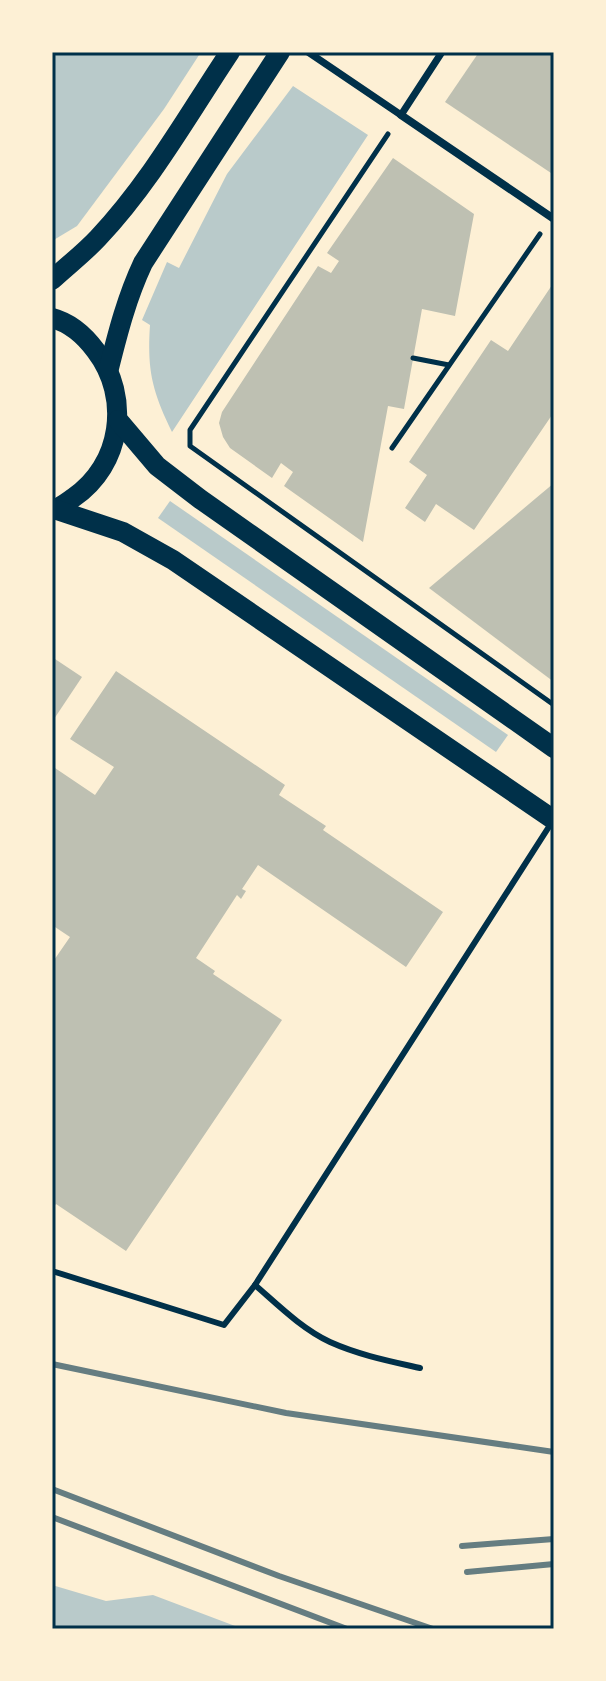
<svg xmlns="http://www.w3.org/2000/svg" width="606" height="1681" viewBox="0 0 606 1681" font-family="Commissioner,sans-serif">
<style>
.green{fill:#b9caca}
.building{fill:#bec0b2}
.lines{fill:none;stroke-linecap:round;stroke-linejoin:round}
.path{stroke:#003049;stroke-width:5}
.service{stroke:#003049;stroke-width:6}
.pedestrian{stroke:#003049;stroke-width:7}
.minor{stroke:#003049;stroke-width:8}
.primary{stroke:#003049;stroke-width:20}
.rail{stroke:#657d81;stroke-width:6}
.neatline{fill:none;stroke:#003049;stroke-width:3}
</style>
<rect width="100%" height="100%" fill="#fdf0d5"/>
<!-- green -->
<g class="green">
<path d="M 58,52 L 201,52 L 164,109 L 77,226 L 52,241 L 52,60 Z"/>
<path d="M 293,86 L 368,135 L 172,432 C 152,391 147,370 150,325 L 142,320 L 167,262 L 179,268 L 227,174 Z"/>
<path d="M 170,501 L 508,735 L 496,752 L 158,518 Z"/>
<path d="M 52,1585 L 106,1601 L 153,1595 L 243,1629 L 52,1629 Z"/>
</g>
<!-- building -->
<g class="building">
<path d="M 479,52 L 554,52 L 554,175 L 445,102 Z"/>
<path d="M 393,158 L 474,214 L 455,316 L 422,309 L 404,409 L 388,406 L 363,542 L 284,486 L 293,472 L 281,463 L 272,478 L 230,448 L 223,437 L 219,423 L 222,412 L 318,266 L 331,273 L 339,261 L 327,253 Z"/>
<path d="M 554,282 L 554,412 L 474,530 L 436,504 L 425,522 L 405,508 L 427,475 L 409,462 L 491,340 L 508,351 Z"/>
<path d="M 554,483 L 554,682 L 429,588 Z"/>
<path d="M 52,657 L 82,677 L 52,722 Z"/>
<path d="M 116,671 L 285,785 L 279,795 L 326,826 L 323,830 L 443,912 L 406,967 L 258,865 L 242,889 L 246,891 L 241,899 L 237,895 L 196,958 L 215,971 L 213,974 L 282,1020 L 126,1251 L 56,1204 L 52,1210 L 52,963 L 70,937 L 52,925 L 52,766 L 95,795 L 114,767 L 70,739 Z"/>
</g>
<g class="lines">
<!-- path -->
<g class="path">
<path d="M 388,134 L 190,430 L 190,446 L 554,705"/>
<path d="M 413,358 L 449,365"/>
<path d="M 392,448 L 540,234"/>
</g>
<!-- service -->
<g class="service">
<path d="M 52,1271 L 224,1325 L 255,1285"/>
<path d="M 420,1368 C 389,1361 359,1355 330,1342 C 302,1329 278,1305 255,1285 L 552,822"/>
</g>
<!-- pedestrian -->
<path class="pedestrian" d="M 308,52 L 401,115 L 442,52"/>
<!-- minor -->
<path class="minor" d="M 401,115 L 554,219"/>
<!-- primary -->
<g class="primary">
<path d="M 52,280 C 67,266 84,253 98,238 C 150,183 188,115 230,52"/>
<path d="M 52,318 C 71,323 85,336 96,351 C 131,397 122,465 73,498 C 66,503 60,508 52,510"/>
<path d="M 109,368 C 118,332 127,297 143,263 L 280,52"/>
<path d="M 118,420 L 157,466 L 200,499 L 554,748"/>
<path d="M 57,510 L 123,532 L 173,560 L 554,820"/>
</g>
<!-- rail -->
<g class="rail">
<path d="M 52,1364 L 286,1413 L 554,1452"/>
<path d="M 52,1489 L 279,1576 L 433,1629"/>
<path d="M 52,1517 L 347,1629"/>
<path d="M 462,1546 L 554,1539"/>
<path d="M 467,1572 L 554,1564"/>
</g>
</g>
<!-- border -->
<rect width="606" height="1681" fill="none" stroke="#fdf0d5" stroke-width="108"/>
<rect x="54" y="54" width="498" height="1573" class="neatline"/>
</svg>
